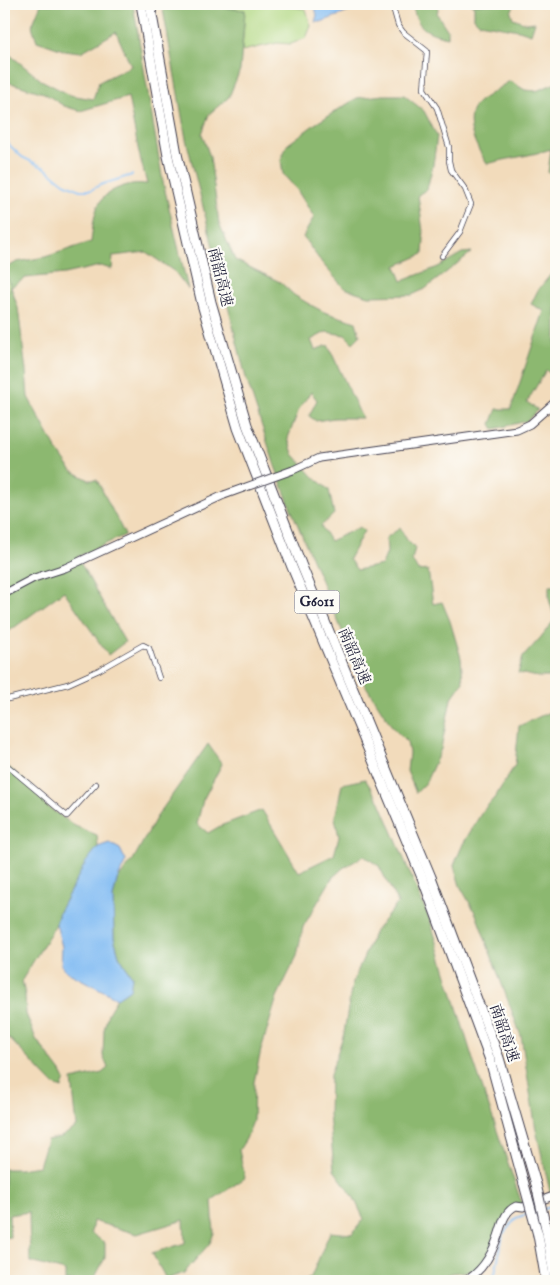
<svg xmlns="http://www.w3.org/2000/svg" width="560" height="1285" viewBox="0 0 560 1285" font-family="'IM FELL English','Noto Serif SC',serif">
<style>
.green{fill:#b1d882;stroke:#6a7d5e}
.forest{fill:#8cb870;stroke:#576d56}
.water{fill:#82bcf3;stroke:#526f97}
.lines{fill:none;stroke-linecap:round;stroke-linejoin:round}
.stream{stroke:#82bcf3;stroke-width:2}
.street-casing{stroke:#413e4e;stroke-width:6}
.secondary-casing{stroke:#413e4e;stroke-width:9}
.highway-casing{stroke:#413e4e;stroke-width:11}
.street{stroke:#fff;stroke-width:4.5}
.secondary{stroke:#fff;stroke-width:7}
.highway{stroke:#fff;stroke-width:9}
.secondary-bridge-casing{stroke:#413e4e;stroke-width:9;stroke-linecap:butt}
.highway-bridge-casing{stroke:#413e4e;stroke-width:11;stroke-linecap:butt}
.secondary-bridge{stroke:#fff;stroke-width:7}
.highway-bridge{stroke:#fff;stroke-width:9}
.labels{text-anchor:middle;dominant-baseline:central;stroke-width:4.5;stroke-linejoin:round;paint-order:stroke}
.shield{fill:#fdfcf7;stroke:#646373;stroke-width:1}
.shield-label{font-size:14px;font-weight:bold;fill:#22223b}
.street-label{font-size:15px;fill:#22223b;stroke:#fdfcf7}
</style>
<rect width="100%" height="100%" fill="#fdfcf7"/>
<filter id="ink" filterUnits="userSpaceOnUse"><feTurbulence type="fractalNoise" baseFrequency=".02" numOctaves="2"/><feDisplacementMap in="SourceGraphic" scale="10" xChannelSelector="R" yChannelSelector="G"/><feConvolveMatrix kernelMatrix="1 2 1 2 8 2 1 2 1" color-interpolation-filters="sRGB"/></filter>
<filter id="wash" filterUnits="userSpaceOnUse"><feTurbulence type="fractalNoise" baseFrequency=".0096" numOctaves="4" result="noise"/><feDisplacementMap in="SourceGraphic" scale="20" xChannelSelector="R" yChannelSelector="G"/><feGaussianBlur stdDeviation="1.12" result="paint"/><feColorMatrix in="noise" values="0 0 0 0 0 0 0 0 0 0 0 0 0 0 0 0 0 1.4 0 .05"/><feComposite in="paint" operator="in"/></filter>
<g filter="url(#wash)">
<rect width="100%" height="100%" fill="#f2dbbb"/>
<!-- green -->
<g class="green">
<path d="M 204,4 L 285,4 L 287,6 L 306,9 L 311,26 L 306,38 L 291,44 L 277,43 L 242,51 L 245,10 L 207,6 Z"/>
<path d="M 4,271 L 11,287 L 4,299 Z"/>
</g>
<!-- forest -->
<g class="forest">
<path d="M 41,4 L 133,4 L 163,182 L 188,289 L 175,272 L 146,252 L 113,256 L 112,269 L 100,266 L 64,274 L 26,278 L 11,287 L 18,308 L 26,371 L 28,397 L 57,450 L 72,471 L 89,480 L 97,480 L 125,535 L 77,557 L 125,642 L 108,655 L 64,591 L 4,635 L 4,299 L 11,287 L 4,269 L 17,262 L 45,257 L 91,242 C 95,209 95,192 132,184 C 137,183 143,184 147,184 L 139,153 L 128,97 L 80,111 L 64,106 L 44,93 L 4,81 L 4,50 L 41,80 L 70,95 L 93,99 L 99,82 L 131,66 L 116,32 L 81,52 L 63,50 L 37,41 L 32,26 Z"/>
<path d="M 162,4 L 204,4 L 207,6 L 245,10 L 240,70 L 229,97 L 209,114 L 202,134 L 210,157 L 219,223 L 235,260 L 280,282 L 294,295 L 309,304 L 324,312 L 356,322 L 360,336 L 353,343 L 345,335 L 326,332 L 311,340 L 315,350 L 328,345 L 362,418 L 334,418 L 316,421 L 309,416 L 317,400 L 311,392 L 299,409 L 288,438 L 293,454 L 313,476 L 329,490 L 334,514 L 321,526 L 330,541 L 360,527 L 364,531 L 349,559 L 357,570 L 382,565 L 387,552 L 386,538 L 400,528 L 407,540 L 415,548 L 412,560 L 418,571 L 428,570 L 433,604 L 442,602 L 450,621 L 461,658 L 463,682 L 451,699 L 441,749 L 425,784 L 416,793 L 407,771 L 409,753 L 407,742 L 393,728 L 364,683 L 291,509 L 275,466 L 246,378 L 186,139 Z"/>
<path d="M 415,4 L 439,4 L 437,14 L 448,31 L 448,37 C 427,33 417,28 413,7 Z"/>
<path d="M 471,4 L 515,4 L 511,12 L 513,18 L 526,23 L 535,22 L 531,34 L 519,30 L 479,23 L 474,18 L 474,6 Z"/>
<path d="M 510,81 L 525,90 L 536,91 L 556,83 L 556,176 L 548,173 L 551,149 C 530,156 508,158 487,164 C 477,148 461,121 477,103 C 481,99 486,97 490,94 C 497,89 503,85 510,81 Z"/>
<path d="M 383,95 L 404,95 L 424,111 L 437,136 L 433,165 L 427,189 L 418,195 L 424,239 L 423,254 L 396,266 L 402,281 L 438,267 L 462,253 L 472,252 L 425,289 L 412,295 L 369,296 L 344,288 L 322,263 L 303,237 L 314,217 L 297,190 L 283,174 L 281,160 L 287,145 L 315,124 L 357,98 Z"/>
<path d="M 556,268 L 556,379 L 546,370 L 527,402 L 538,410 L 527,421 L 494,429 L 491,424 L 497,409 L 511,409 L 544,311 L 531,304 L 538,290 Z"/>
<path d="M 549,586 L 556,586 L 556,677 L 538,677 L 518,673 L 523,657 L 541,637 L 555,619 L 549,599 Z"/>
<path d="M 556,709 L 556,1195 L 551,1196 L 536,1130 L 521,1036 L 476,914 L 460,886 L 454,865 L 463,844 L 482,812 L 495,797 L 515,765 L 519,726 Z"/>
<path d="M 208,744 L 222,764 L 203,800 L 197,824 L 208,833 L 220,826 L 262,810 L 299,872 L 334,855 L 339,837 L 335,818 L 342,784 L 365,779 L 380,802 L 431,923 L 474,1063 L 523,1207 L 511,1209 L 481,1270 L 452,1273 L 430,1281 L 305,1281 L 311,1277 L 330,1232 L 352,1234 L 364,1219 L 353,1196 L 334,1170 L 329,1114 L 330,1075 L 344,1033 L 352,984 L 375,931 L 398,903 L 379,866 L 364,856 L 343,868 L 332,878 L 303,927 L 297,956 L 277,997 L 261,1050 L 254,1082 L 253,1121 L 246,1139 L 239,1150 L 245,1178 L 212,1200 L 214,1233 L 210,1243 L 184,1273 L 166,1279 L 152,1253 L 185,1243 L 184,1220 L 137,1234 L 93,1221 L 91,1233 L 105,1243 L 105,1258 L 93,1281 L 65,1281 L 65,1271 L 30,1262 L 29,1212 L 9,1215 L 10,1237 L 4,1238 L 4,1169 L 20,1169 L 39,1166 L 47,1140 L 61,1137 L 77,1127 L 72,1080 L 102,1073 L 108,1068 L 103,1056 L 104,1030 L 108,1013 L 117,998 L 130,989 L 132,977 L 119,956 L 114,938 L 113,898 L 117,880 L 133,860 L 156,818 Z"/>
<path d="M 4,763 L 47,800 L 44,804 L 75,826 L 97,835 L 98,847 L 76,880 L 59,912 L 56,924 L 22,980 L 25,995 L 26,1014 L 36,1039 L 61,1072 L 65,1080 L 62,1088 L 54,1085 L 7,1036 L 4,1035 Z"/>
</g>
<!-- water -->
<g class="water">
<path d="M 314,4 L 364,4 L 359,8 L 321,22 L 315,22 L 317,15 Z"/>
<path d="M 109,843 L 120,849 L 126,861 L 117,880 L 113,898 L 114,938 L 119,956 L 132,977 L 130,989 L 117,998 L 67,972 L 61,965 L 62,947 L 56,924 L 59,912 L 86,862 L 98,847 Z"/>
</g>
<g class="lines">
<!-- stream -->
<g class="stream">
<path d="M 4,140 L 22,157 L 45,168 L 64,183 L 80,190 L 91,190 L 100,185 L 132,175"/>
<path d="M 544,1209 L 556,1205"/>
<path d="M 485,1281 L 495,1274 L 503,1234 L 516,1218 L 530,1213"/>
</g>
</g>
</g>
<g filter="url(#ink)">
<g class="lines">
<!-- street casing -->
<g class="street-casing">
<g id="street">
<path d="M 392,4 L 398,25 L 403,32 L 427,51 L 424,89 L 437,108 L 449,147 L 449,161 L 451,170 L 465,189 L 471,204 L 460,232 L 442,256"/>
<path d="M 4,700 L 68,684 L 99,670 L 143,645 L 149,648 L 159,678"/>
<path d="M 4,763 L 67,816 L 96,784"/>
</g>
</g>
<!-- secondary casing -->
<g class="secondary-casing">
<g id="secondary">
<path d="M 293,470 L 319,458 L 517,430 L 530,424 L 556,401"/>
<path d="M 4,594 L 34,578 L 65,568 L 224,495"/>
<path d="M 465,1281 C 481,1272 491,1256 497,1239 C 502,1226 503,1212 516,1206 L 523,1207 L 556,1195"/>
</g>
</g>
<!-- highway casing -->
<g class="highway-casing">
<g id="highway">
<path d="M 141,4 L 168,156 L 202,304 L 238,428 L 292,567 L 423,880 L 490,1060 L 524,1184"/>
<path d="M 150,4 L 177,154 L 211,302 L 247,425 L 301,564 L 431,877 L 499,1058 L 536,1184"/>
<path d="M 547,1233 L 555,1281"/>
<path d="M 538,1235 L 546,1281"/>
</g>
</g>
<!-- street -->
<use href="#street" class="street"/>
<!-- secondary -->
<use href="#secondary" class="secondary"/>
<!-- highway -->
<use href="#highway" class="highway"/>
<!-- secondary-bridge casing -->
<g class="secondary-bridge-casing">
<path id="secondary-bridge" d="M 224,495 L 293,470"/>
</g>
<!-- highway-bridge casing -->
<g class="highway-bridge-casing">
<g id="highway-bridge">
<path d="M 524,1184 L 538,1235"/>
<path d="M 536,1184 L 547,1233"/>
</g>
</g>
<!-- secondary-bridge -->
<use href="#secondary-bridge" class="secondary-bridge"/>
<!-- highway-bridge -->
<use href="#highway-bridge" class="highway-bridge"/>
</g>
</g>
<g class="labels">
<!-- shield labels -->
<rect class="shield" x="294.5" y="590.5" width="45" height="23" rx="4"/>
<g class="shield-label">
<text x="317" y="602">G6011</text>
</g>
<!-- street labels -->
<g class="street-label">
<text transform="translate(220 277) rotate(76)">南韶高速</text>
<text transform="translate(354 656) rotate(67)">南韶高速</text>
<text transform="translate(504 1033) rotate(71)">南韶高速</text>
</g>
</g>
<!-- margin -->
<rect width="560" height="1285" fill="none" stroke="#fdfcf7" stroke-width="20"/>
</svg>
